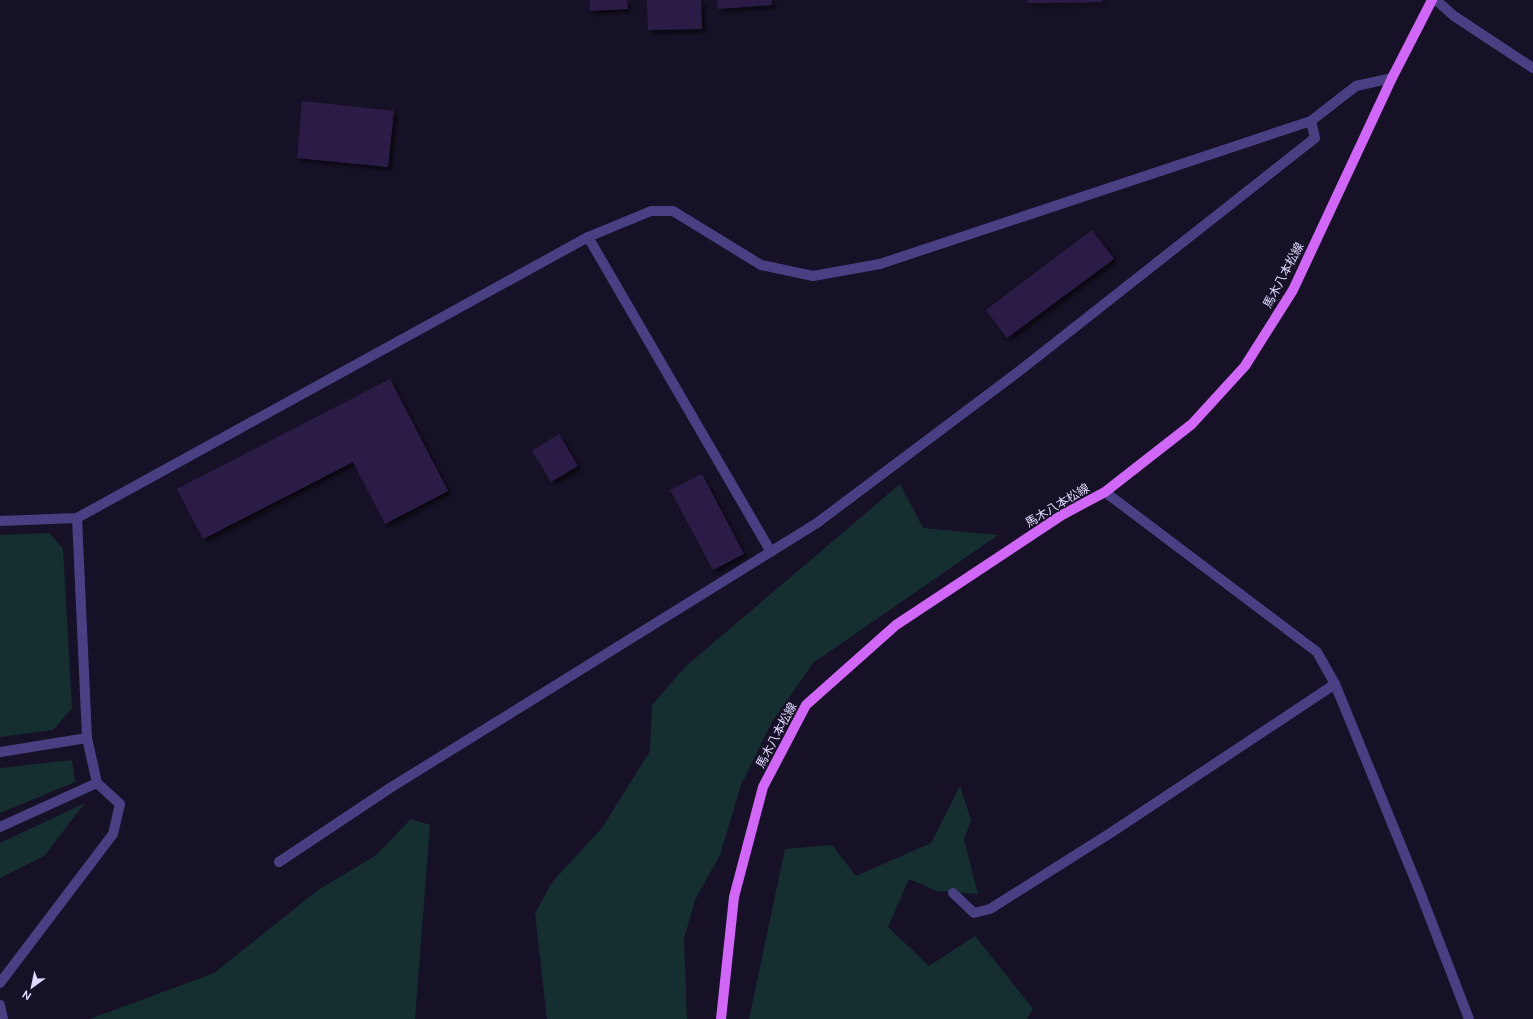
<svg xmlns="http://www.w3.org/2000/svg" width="1533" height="1019" viewBox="0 0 1533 1019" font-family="Ubuntu,'Noto Sans JP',sans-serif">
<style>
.green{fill:#152f31}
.building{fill:#2b1e47;filter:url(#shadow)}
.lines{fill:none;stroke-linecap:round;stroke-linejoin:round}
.lane{stroke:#493f83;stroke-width:10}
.street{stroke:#493f83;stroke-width:10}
.primary{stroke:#d067f7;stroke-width:10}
.labels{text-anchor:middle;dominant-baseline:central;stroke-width:3;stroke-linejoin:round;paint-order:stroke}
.street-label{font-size:12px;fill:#e1d9fd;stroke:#171127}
</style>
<defs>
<filter id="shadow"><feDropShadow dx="3.5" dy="3.5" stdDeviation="2" flood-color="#0009"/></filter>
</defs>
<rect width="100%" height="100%" fill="#171127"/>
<!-- green -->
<g class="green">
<path d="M 900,484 L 923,528 L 998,535 L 813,663 L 772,722 L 741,785 L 720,855 L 695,900 L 684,939 L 687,1019 L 547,1019 L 535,913 L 553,881 L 602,828 L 650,751 L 652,705 L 685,667 Z"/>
<path d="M 49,533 L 63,549 L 72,708 L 53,730 L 0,737 L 0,535 Z"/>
<path d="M 72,760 L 75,782 L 0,813 L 0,768 Z"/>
<path d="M 960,786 L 971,820 L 964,839 L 978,894 L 937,891 L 909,879 L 888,927 L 929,966 L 975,936 L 1033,1009 L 1027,1019 L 749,1019 L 785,849 L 832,845 L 856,876 L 931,843 Z"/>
<path d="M 85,803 L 44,856 L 0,878 L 0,843 Z"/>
<path d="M 411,819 L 430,825 L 415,1019 L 90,1019 L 214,973 L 318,890 L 375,856 Z"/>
</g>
<!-- building -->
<g class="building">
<path d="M 590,0 L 627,0 L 628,9 L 590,11 Z"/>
<path d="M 647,0 L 701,0 L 702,29 L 648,30 Z"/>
<path d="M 717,0 L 772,0 L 772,5 L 718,9 Z"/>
<path d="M 1028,0 L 1102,0 L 1102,2 L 1028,3 Z"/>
<path d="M 302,101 L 394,111 L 388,167 L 297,158 Z"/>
<path d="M 1092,230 L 1114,259 L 1007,338 L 986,310 Z"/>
<path d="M 390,379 L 448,491 L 385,524 L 353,462 L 203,539 L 177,489 Z"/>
<path d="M 559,434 L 578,466 L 551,482 L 532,451 Z"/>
<path d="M 702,474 L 744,554 L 713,570 L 670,490 Z"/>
</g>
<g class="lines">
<!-- lane -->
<g class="lane">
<path d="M 0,983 L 113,834 L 120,804 L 97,783"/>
<path d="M 0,1005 L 3,1019"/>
</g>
<!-- street -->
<g class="street">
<path d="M 1436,0 L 1454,16 L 1533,68"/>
<path d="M 588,237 L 771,552"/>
<path d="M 1105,492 L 1317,652 L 1335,684 L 1420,892 L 1469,1019"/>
<path d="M 0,521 L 77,518 L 588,237 L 651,211 L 673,211 L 761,265 L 813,276 L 880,264 L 1311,121 L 1356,86 L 1392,78"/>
<path d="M 0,752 L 87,738"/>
<path d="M 0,827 L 97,783 L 87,738 L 77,518"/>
<path d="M 279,862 L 390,788 L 817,523 L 1018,372 L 1315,138 L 1311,121"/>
<path d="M 953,893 L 974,913 L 990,909 L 1112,832 L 1335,684"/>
</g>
<!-- primary -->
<path class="primary" d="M 721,1019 L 734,897 L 763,787 L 806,705 L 896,625 L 1062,515 L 1105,492 L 1192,424 L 1245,366 L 1293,290 L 1392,78 L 1432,0"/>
</g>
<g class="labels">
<!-- street labels -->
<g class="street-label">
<text transform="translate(1283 275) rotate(-62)">馬木八本松線</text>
<text transform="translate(1057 505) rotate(-31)">馬木八本松線</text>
<text transform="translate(776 735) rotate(-62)">馬木八本松線</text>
</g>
</g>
<!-- north arrow -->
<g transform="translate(32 987) rotate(213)" stroke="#171127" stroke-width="3" paint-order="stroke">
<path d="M0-3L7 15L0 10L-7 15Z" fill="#e1d9fd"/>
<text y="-6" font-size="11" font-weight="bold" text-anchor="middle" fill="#e1d9fd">N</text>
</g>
</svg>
